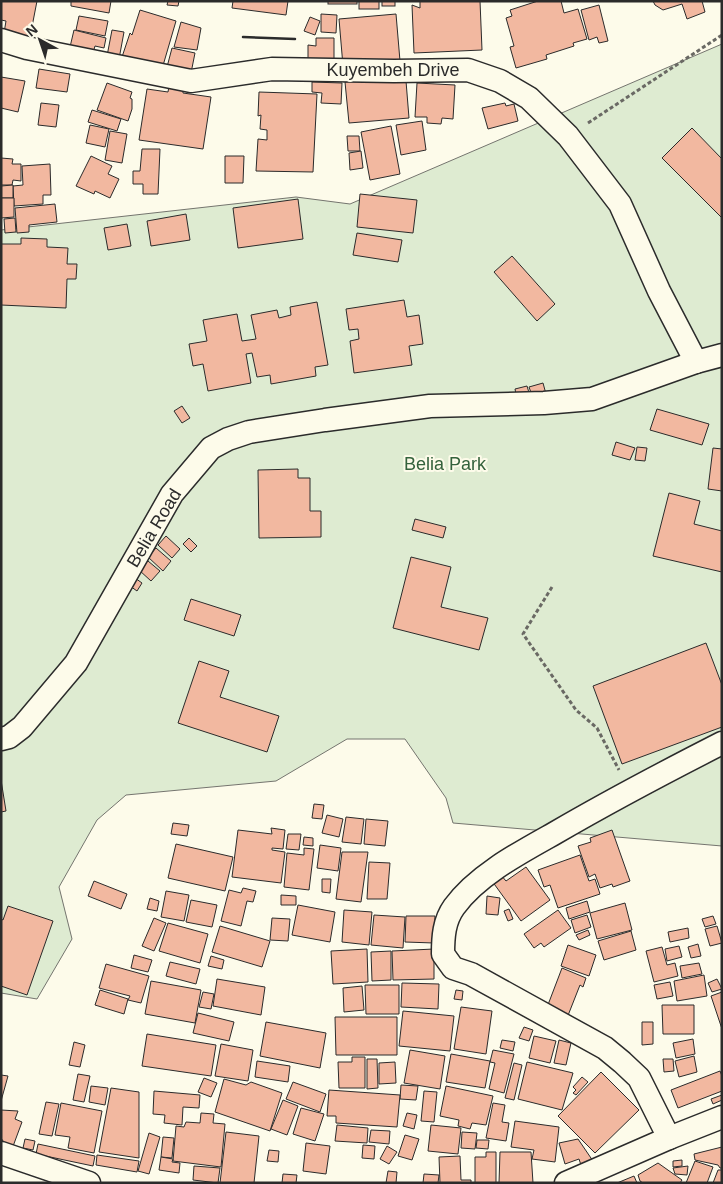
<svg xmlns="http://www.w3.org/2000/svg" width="723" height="1184" viewBox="0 0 723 1184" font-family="Helvetica,sans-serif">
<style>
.green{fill:#deebd1;stroke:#74746e}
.building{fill:#f2b8a0;stroke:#2b2b2b}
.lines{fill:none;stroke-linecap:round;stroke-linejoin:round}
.minor-casing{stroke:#2b2b2b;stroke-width:25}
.path{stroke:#6a6964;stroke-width:3;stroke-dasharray:4 2.5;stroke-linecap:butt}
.minor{stroke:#fdfbea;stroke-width:22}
.wall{stroke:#2b2b2b;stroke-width:2.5}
.labels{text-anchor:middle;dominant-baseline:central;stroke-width:4;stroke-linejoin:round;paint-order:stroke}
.street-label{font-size:18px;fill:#2b2b2b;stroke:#fdfbea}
.park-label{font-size:18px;fill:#34623c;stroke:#fdfbea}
</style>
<rect width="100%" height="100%" fill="#fdfbea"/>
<!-- green -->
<path class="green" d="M 722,44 L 722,846 L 453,823 L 446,798 L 405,739 L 347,739 L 276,781 L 126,795 L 97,820 L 59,887 L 72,939 L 37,999 L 1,993 L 1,230 L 296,197 L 350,204 Z"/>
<!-- building -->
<g class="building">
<path d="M 1,1 L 37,1 L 30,37 L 4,33 L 6,21 L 1,20 Z"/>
<path d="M 71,1 L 111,1 L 109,13 L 71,6 Z"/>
<path d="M 168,1 L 179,1 L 178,6 L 167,5 Z"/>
<path d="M 233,1 L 288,1 L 286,15 L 232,8 Z"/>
<rect x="328" y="1" width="29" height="3"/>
<rect x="359" y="1" width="20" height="8"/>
<rect x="382" y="1" width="13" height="5"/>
<path d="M 420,1 L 480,1 L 482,50 L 414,53 L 412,5 L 420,8 Z"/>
<path d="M 538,1 L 561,1 L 564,13 L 578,9 L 587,39 L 573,43 L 574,46 L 546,55 L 547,59 L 516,68 L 510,47 L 514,46 L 506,18 L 512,16 L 510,10 Z"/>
<path d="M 653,1 L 702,1 L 705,12 L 687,19 L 682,4 L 663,10 L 655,5 Z"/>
<path d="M 599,5 L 608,41 L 599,43 L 597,37 L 589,40 L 581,10 Z"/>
<path d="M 140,10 L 176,21 L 162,69 L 122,57 L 130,33 L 132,35 Z"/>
<path d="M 321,14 L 337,15 L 336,33 L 321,32 Z"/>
<path d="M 396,14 L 400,61 L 343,66 L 339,19 Z"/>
<path d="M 79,16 L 108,21 L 105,36 L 76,30 Z"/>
<path d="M 310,17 L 320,21 L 315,35 L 304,31 Z"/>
<path d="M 181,22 L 201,28 L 197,50 L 174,47 Z"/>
<path d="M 74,30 L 106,38 L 104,48 L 95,46 L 93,53 L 70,47 Z"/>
<path d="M 112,30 L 124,32 L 119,59 L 107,56 Z"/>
<path d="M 316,38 L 334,38 L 334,61 L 308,60 L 308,45 L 316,46 Z"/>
<path d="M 172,48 L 195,53 L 191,73 L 167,67 Z"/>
<path d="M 39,69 L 70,74 L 67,92 L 36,88 Z"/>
<path d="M 1,77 L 25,81 L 18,112 L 1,108 Z"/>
<path d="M 394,77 L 394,82 L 406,81 L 409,118 L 349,123 L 345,82 Z"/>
<path d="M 312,82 L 342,83 L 341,104 L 321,103 L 322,93 L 312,92 Z"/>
<path d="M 107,83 L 132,92 L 130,98 L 132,99 L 132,109 L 128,121 L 97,110 Z"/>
<path d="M 417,83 L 455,85 L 453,119 L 442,118 L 441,124 L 427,123 L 427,117 L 415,117 Z"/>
<path d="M 169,86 L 183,88 L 183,93 L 211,97 L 203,149 L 139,140 L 147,89 L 168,92 Z"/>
<path d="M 259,92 L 317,94 L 313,172 L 256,171 L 258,139 L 267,140 L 267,130 L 260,129 L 261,115 L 258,116 Z"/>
<path d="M 41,103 L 59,105 L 56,127 L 38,125 Z"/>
<path d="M 505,103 L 506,106 L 514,104 L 518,121 L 488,129 L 482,108 Z"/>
<path d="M 92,110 L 121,119 L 117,131 L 88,122 Z"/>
<path d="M 422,121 L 426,150 L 401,155 L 396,125 Z"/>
<path d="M 90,125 L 109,129 L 105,147 L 86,143 Z"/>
<path d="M 391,126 L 400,174 L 370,180 L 361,132 Z"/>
<path d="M 692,128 L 722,159 L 722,218 L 662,158 Z"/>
<path d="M 110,131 L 127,134 L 122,163 L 105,160 Z"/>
<path d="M 347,136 L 359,136 L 360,151 L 348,151 Z"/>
<path d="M 142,149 L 160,149 L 158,194 L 143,194 L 143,184 L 133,184 L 133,171 L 140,171 Z"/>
<path d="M 361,151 L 363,168 L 350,170 L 349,153 Z"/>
<path d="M 91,156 L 112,166 L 108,174 L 119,179 L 110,198 L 95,191 L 94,194 L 76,186 Z"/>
<path d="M 225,156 L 244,156 L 243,183 L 225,183 Z"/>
<path d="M 1,158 L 13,159 L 12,164 L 21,164 L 21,181 L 13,180 L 12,185 L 1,185 Z"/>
<path d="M 50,164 L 51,195 L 43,195 L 43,204 L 14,206 L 13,186 L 23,185 L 22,166 Z"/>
<path d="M 13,185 L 13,198 L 1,198 L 1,186 Z"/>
<path d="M 360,194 L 417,200 L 413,233 L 357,227 Z"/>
<path d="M 1,198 L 14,198 L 14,217 L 1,218 Z"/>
<path d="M 298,199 L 303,239 L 238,248 L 233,208 Z"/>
<path d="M 55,204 L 57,222 L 29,225 L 29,232 L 17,233 L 15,208 Z"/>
<path d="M 186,214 L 190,240 L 151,246 L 147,221 Z"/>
<path d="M 15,218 L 16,232 L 5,233 L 4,219 Z"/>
<path d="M 127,224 L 131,246 L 108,250 L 104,228 Z"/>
<path d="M 357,233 L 402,240 L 398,262 L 353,255 Z"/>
<path d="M 21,238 L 47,239 L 47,247 L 68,248 L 67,264 L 77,264 L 76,279 L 67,279 L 66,308 L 1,305 L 1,244 L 21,244 Z"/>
<path d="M 512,256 L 555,304 L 537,321 L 494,272 Z"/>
<path d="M 404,300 L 407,317 L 419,315 L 423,344 L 409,346 L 412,365 L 354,373 L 350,341 L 359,339 L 358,329 L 349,330 L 346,309 Z"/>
<path d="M 317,302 L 328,365 L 315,367 L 316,376 L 271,384 L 270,375 L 257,377 L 252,353 L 246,354 L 251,383 L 208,391 L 203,364 L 193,366 L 189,344 L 207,341 L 203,320 L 237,314 L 242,341 L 256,339 L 251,315 L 277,310 L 279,318 L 291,315 L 290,307 Z"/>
<path d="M 543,383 L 546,394 L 533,398 L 529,387 Z"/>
<path d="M 527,386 L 530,396 L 517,399 L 515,389 Z"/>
<path d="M 182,406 L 190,418 L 182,423 L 174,411 Z"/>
<path d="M 657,409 L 709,424 L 702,445 L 650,430 Z"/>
<path d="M 616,442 L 635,448 L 630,460 L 612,455 Z"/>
<path d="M 637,447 L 647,448 L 645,461 L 635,460 Z"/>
<path d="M 713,448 L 722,449 L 722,491 L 708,489 Z"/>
<path d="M 298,469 L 298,478 L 310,478 L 310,511 L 321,511 L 321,537 L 259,538 L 258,470 Z"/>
<path d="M 669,493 L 700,501 L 694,524 L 722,531 L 722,572 L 653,556 Z"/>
<path d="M 415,519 L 446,527 L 443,538 L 412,530 Z"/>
<path d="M 166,536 L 180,549 L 172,558 L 158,545 Z"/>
<path d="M 189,538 L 197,546 L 191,552 L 183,544 Z"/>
<path d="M 156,548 L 171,561 L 163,571 L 148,557 Z"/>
<path d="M 411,557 L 451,567 L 441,607 L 488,618 L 479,650 L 393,628 Z"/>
<path d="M 148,561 L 160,571 L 151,581 L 139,570 Z"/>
<path d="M 135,578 L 142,583 L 137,591 L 130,586 Z"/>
<path d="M 191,599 L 241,615 L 234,636 L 184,620 Z"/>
<path d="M 706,643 L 722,685 L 722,727 L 622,764 L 593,686 Z"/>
<path d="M 199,661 L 229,671 L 220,697 L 279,716 L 267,752 L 178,723 Z"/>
<path d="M 1,780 L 6,811 L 1,812 Z"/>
<path d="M 314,804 L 324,805 L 322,819 L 312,818 Z"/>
<path d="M 327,815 L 343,819 L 339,837 L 322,833 Z"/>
<path d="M 346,817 L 364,819 L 361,844 L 342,842 Z"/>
<path d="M 366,819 L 388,821 L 385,846 L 364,844 Z"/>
<path d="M 173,823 L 189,825 L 187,836 L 171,834 Z"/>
<path d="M 271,828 L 285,830 L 283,849 L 272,848 L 272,850 L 285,852 L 281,883 L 232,877 L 238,830 L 272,834 Z"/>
<path d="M 612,830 L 630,881 L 613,887 L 612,884 L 600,888 L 595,874 L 589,877 L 578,846 L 591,842 L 590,838 Z"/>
<path d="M 288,834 L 301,834 L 299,850 L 286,849 Z"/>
<path d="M 304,837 L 313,838 L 313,846 L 303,845 Z"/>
<path d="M 176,844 L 233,857 L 225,891 L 168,878 Z"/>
<path d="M 320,845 L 341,848 L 338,871 L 317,868 Z"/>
<path d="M 304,848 L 314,849 L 309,890 L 284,887 L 287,853 L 304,855 Z"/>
<path d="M 342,852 L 368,852 L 361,902 L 336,899 Z"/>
<path d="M 580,855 L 589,881 L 595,879 L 600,894 L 558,908 L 550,885 L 544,887 L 538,870 Z"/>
<path d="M 369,862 L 390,863 L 387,899 L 367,899 Z"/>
<path d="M 526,867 L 550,900 L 521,921 L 492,881 L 501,875 L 506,881 Z"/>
<path d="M 322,879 L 331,879 L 330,893 L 322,892 Z"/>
<path d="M 94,881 L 127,894 L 121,909 L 88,896 Z"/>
<path d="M 243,888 L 256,891 L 253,902 L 247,901 L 241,926 L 221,921 L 229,890 L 241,893 Z"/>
<path d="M 166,891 L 189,895 L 184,921 L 161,917 Z"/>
<path d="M 281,895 L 296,896 L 296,905 L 281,905 Z"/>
<path d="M 487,896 L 500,898 L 498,915 L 486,914 Z"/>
<path d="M 150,898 L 159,901 L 157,911 L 147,909 Z"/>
<path d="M 191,900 L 217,905 L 212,927 L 186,922 Z"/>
<path d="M 587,901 L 590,912 L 569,919 L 566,908 Z"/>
<path d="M 625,903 L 632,930 L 597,939 L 590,913 Z"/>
<path d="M 298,905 L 335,912 L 330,942 L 292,935 Z"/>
<path d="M 8,906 L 53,921 L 27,995 L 1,986 L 1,919 L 3,920 Z"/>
<path d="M 509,909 L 513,919 L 508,921 L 504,911 Z"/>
<path d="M 344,910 L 372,912 L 369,945 L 342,942 Z"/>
<path d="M 558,910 L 571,928 L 544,947 L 541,943 L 534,948 L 524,934 Z"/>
<path d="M 374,915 L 405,917 L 403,948 L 371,945 Z"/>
<path d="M 587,915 L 591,927 L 575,933 L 571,920 Z"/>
<path d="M 406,916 L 435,916 L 434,943 L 405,942 Z"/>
<path d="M 713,916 L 716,924 L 705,927 L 702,919 Z"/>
<path d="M 154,918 L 166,923 L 154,951 L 142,946 Z"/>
<path d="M 272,918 L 290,919 L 288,941 L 270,940 Z"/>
<path d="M 168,923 L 208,934 L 200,963 L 159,951 Z"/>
<path d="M 220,926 L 270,941 L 262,967 L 212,952 Z"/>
<path d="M 717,926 L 722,943 L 710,946 L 705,929 Z"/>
<path d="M 688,928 L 689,938 L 670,942 L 668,932 Z"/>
<path d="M 588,930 L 590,935 L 579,940 L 576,935 Z"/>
<path d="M 631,931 L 636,950 L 604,960 L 598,941 Z"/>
<path d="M 698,944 L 701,956 L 691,958 L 688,947 Z"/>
<path d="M 568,945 L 596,955 L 589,976 L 561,966 Z"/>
<path d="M 679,946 L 682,957 L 667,961 L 665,949 Z"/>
<path d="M 662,947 L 667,965 L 675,963 L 678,976 L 654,982 L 646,951 Z"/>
<path d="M 367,949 L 368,982 L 333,984 L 331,951 Z"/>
<path d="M 434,949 L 434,979 L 393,980 L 392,951 Z"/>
<path d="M 391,951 L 391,980 L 372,981 L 371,952 Z"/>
<path d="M 134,955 L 152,960 L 148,972 L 131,968 Z"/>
<path d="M 211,956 L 224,960 L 222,969 L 208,966 Z"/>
<path d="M 170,962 L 200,969 L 196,984 L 166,976 Z"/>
<path d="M 699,963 L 702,974 L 682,978 L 680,966 Z"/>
<path d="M 106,964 L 149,976 L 141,1003 L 128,1000 L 130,996 L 99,988 Z"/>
<path d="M 562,968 L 586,978 L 583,987 L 580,985 L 567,1018 L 546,1010 Z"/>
<path d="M 704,975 L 707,996 L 677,1001 L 674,981 Z"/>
<path d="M 217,979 L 265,987 L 261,1015 L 213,1006 Z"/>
<path d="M 717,979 L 722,989 L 712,992 L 708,983 Z"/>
<path d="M 151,981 L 201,990 L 195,1023 L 145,1014 Z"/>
<path d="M 670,982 L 673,996 L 657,999 L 654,985 Z"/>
<path d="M 402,983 L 439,984 L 438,1009 L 401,1007 Z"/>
<path d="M 365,985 L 399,985 L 399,1014 L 366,1014 Z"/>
<path d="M 362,986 L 364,1010 L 344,1012 L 343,988 Z"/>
<path d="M 100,990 L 128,999 L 124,1014 L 95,1005 Z"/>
<path d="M 456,990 L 463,991 L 462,1000 L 454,999 Z"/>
<path d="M 203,992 L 214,994 L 211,1009 L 199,1007 Z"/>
<path d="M 722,992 L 722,1029 L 711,996 Z"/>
<path d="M 662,1005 L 694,1005 L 694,1034 L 663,1034 Z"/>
<path d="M 461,1007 L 492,1011 L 486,1054 L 454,1049 Z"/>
<path d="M 403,1011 L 454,1016 L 450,1051 L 399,1046 Z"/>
<path d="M 198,1013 L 234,1022 L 229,1041 L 193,1033 Z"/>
<path d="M 335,1017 L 397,1017 L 397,1055 L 336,1055 Z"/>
<path d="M 266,1022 L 326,1033 L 320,1068 L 260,1056 Z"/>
<path d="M 642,1022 L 653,1022 L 653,1044 L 642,1045 Z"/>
<path d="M 524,1027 L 533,1030 L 529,1041 L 519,1038 Z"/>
<path d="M 147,1034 L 216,1045 L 211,1076 L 142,1066 Z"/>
<path d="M 534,1036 L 556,1041 L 550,1063 L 529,1058 Z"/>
<path d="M 693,1039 L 695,1054 L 676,1058 L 673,1043 Z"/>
<path d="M 502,1040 L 515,1042 L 513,1051 L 500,1048 Z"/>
<path d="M 559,1040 L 571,1043 L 566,1065 L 554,1063 Z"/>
<path d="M 74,1042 L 85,1045 L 80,1067 L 69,1065 Z"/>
<path d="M 221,1044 L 253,1050 L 248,1081 L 215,1076 Z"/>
<path d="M 410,1050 L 445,1056 L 440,1089 L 404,1083 Z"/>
<path d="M 493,1050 L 514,1054 L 504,1093 L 489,1089 L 495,1063 L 490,1062 Z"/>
<path d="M 451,1054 L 490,1061 L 485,1088 L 446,1082 Z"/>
<path d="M 694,1056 L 697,1072 L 679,1077 L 675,1061 Z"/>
<path d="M 352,1057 L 365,1057 L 365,1088 L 339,1088 L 338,1062 L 352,1062 Z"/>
<path d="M 367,1059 L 377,1059 L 378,1088 L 367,1089 Z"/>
<path d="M 663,1059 L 673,1059 L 674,1071 L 664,1072 Z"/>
<path d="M 257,1061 L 290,1066 L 288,1082 L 255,1077 Z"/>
<path d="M 395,1062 L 396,1083 L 379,1084 L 379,1063 Z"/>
<path d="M 527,1062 L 573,1073 L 562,1110 L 518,1099 Z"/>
<path d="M 514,1063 L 522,1065 L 514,1100 L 505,1098 Z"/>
<path d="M 720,1071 L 722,1076 L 722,1091 L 678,1108 L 671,1090 Z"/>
<path d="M 601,1072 L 639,1110 L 595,1153 L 558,1116 Z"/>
<path d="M 78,1074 L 90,1076 L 84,1102 L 73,1100 Z"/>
<path d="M 1,1075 L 8,1076 L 1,1101 Z"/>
<path d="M 582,1077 L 588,1082 L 576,1095 L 573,1093 L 576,1090 L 573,1087 Z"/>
<path d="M 204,1078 L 217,1083 L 211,1097 L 198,1092 Z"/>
<path d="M 224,1079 L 246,1085 L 251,1082 L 282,1093 L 270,1131 L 215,1112 Z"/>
<path d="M 293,1082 L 326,1094 L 320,1112 L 286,1099 Z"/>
<path d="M 401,1085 L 418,1086 L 416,1100 L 400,1099 Z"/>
<path d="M 91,1086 L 108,1088 L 105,1105 L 89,1102 Z"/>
<path d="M 446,1086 L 493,1096 L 486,1125 L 472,1123 L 470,1129 L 458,1126 L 459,1120 L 440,1116 Z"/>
<path d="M 111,1088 L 139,1092 L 139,1158 L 99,1152 Z"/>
<path d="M 329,1090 L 400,1095 L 397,1127 L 336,1123 L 336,1116 L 327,1116 Z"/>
<path d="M 154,1091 L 200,1095 L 199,1108 L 183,1107 L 182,1125 L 164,1123 L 165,1115 L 153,1114 Z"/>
<path d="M 424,1091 L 437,1092 L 434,1122 L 421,1121 Z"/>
<path d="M 722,1095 L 722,1100 L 713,1104 L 711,1099 Z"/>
<path d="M 283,1100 L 298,1106 L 287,1135 L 271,1129 Z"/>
<path d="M 46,1102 L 59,1104 L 52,1136 L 39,1134 Z"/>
<path d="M 61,1103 L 102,1111 L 94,1153 L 68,1148 L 70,1137 L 55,1135 Z"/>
<path d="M 493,1103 L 505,1105 L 502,1122 L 509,1123 L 506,1141 L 486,1138 Z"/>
<path d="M 301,1108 L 324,1114 L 315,1141 L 293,1134 Z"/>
<path d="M 1,1110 L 18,1111 L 15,1119 L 22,1122 L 12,1149 L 1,1144 L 3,1140 L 1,1140 Z"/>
<path d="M 201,1113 L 214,1114 L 213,1123 L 225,1124 L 221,1167 L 173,1161 L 176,1126 L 184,1127 L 186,1122 L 200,1123 Z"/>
<path d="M 407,1113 L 417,1115 L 414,1129 L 403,1126 Z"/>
<path d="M 515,1121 L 559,1127 L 555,1162 L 532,1159 L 534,1150 L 511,1147 Z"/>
<path d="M 337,1125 L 368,1128 L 367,1143 L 335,1141 Z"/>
<path d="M 431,1125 L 461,1128 L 458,1154 L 428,1151 Z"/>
<path d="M 371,1130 L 390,1131 L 389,1144 L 369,1142 Z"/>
<path d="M 226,1132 L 259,1136 L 254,1183 L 220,1183 Z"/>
<path d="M 462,1132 L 477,1133 L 475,1149 L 461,1148 Z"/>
<path d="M 149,1133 L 160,1137 L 149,1174 L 138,1171 Z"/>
<path d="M 405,1135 L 419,1139 L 412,1160 L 398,1156 Z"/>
<path d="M 163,1137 L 174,1138 L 172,1158 L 161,1157 Z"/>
<path d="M 25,1139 L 35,1141 L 33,1150 L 23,1148 Z"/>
<path d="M 578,1139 L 593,1161 L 581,1165 L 579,1159 L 565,1164 L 559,1143 Z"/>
<path d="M 477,1140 L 489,1140 L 488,1149 L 476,1148 Z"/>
<path d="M 306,1143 L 330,1146 L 326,1174 L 303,1171 Z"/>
<path d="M 38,1144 L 95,1156 L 93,1166 L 36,1154 Z"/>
<path d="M 363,1145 L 375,1146 L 374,1159 L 362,1158 Z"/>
<path d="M 387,1146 L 397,1152 L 389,1164 L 380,1159 Z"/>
<path d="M 722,1147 L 722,1168 L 720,1168 L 718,1165 L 695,1160 L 694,1154 Z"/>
<path d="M 269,1150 L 279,1151 L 278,1162 L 267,1161 Z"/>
<path d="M 486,1152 L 496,1152 L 496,1183 L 475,1183 L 475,1157 L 486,1157 Z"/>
<path d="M 500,1152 L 531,1152 L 533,1183 L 499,1183 Z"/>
<path d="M 97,1155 L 139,1161 L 137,1172 L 96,1165 Z"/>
<path d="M 460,1156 L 461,1180 L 471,1180 L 471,1183 L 440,1183 L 439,1157 Z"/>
<path d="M 161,1157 L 173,1159 L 172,1162 L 180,1163 L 179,1173 L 159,1170 Z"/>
<path d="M 682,1160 L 682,1166 L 673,1167 L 673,1161 Z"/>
<path d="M 695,1161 L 713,1167 L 707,1183 L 686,1183 Z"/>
<path d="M 658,1163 L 682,1180 L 680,1183 L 643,1183 L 640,1181 L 638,1175 Z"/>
<path d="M 194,1166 L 220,1168 L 218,1183 L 193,1180 Z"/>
<path d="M 688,1166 L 687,1175 L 675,1174 L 673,1168 Z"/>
<path d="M 718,1170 L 722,1170 L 722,1183 L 713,1183 Z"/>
<path d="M 388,1171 L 397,1172 L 396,1183 L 386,1183 Z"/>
<path d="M 283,1174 L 297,1175 L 296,1183 L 282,1183 Z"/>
<path d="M 424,1174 L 439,1175 L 438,1183 L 423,1183 Z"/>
<path d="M 634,1176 L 637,1183 L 617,1183 Z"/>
</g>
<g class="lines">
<!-- minor casing -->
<g class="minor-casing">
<g id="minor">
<path d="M 1,40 L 27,48 L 191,81 L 272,69 L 394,71 L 468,70 L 500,81 L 529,98 L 568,136 L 620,204 L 659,291 L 696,362"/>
<path d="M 1,739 L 9,737 L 22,727 L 76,663 L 172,494 L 211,448 L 228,439 L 249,432 L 325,420 L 430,406 L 544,403 L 592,399 L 696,362 L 722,355"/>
<path d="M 669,1138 L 639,1078 L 622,1062 L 605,1048 L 471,974 L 453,968 L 443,954 C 443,937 444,921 454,907 C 477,875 521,852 555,833 C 610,801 665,772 722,743"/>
<path d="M 1,1153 L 89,1183"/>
<path d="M 566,1183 L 669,1138 L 722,1117"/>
</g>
</g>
<!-- path -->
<g class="path">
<path d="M 588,123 L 722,35"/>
<path d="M 552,587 L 523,634 L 576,710 L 597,728 L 619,770"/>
</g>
<!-- minor -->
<use href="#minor" class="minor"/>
<!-- wall -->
<path class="wall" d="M 243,37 L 295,39"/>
</g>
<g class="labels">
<!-- street labels -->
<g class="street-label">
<text x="393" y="70">Kuyembeh Drive</text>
<text transform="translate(154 528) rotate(-59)">Belia Road</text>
</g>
<!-- park labels -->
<g class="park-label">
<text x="445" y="464">Belia Park</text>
</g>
</g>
<!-- border -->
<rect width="723" height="1184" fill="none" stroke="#2b2b2b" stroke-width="5"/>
<!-- north arrow -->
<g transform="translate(40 40) rotate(320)" stroke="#fdfbea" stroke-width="4" paint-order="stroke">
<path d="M0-4L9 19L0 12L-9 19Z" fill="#2b2b2b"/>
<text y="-8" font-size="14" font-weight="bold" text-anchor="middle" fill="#2b2b2b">N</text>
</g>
</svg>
